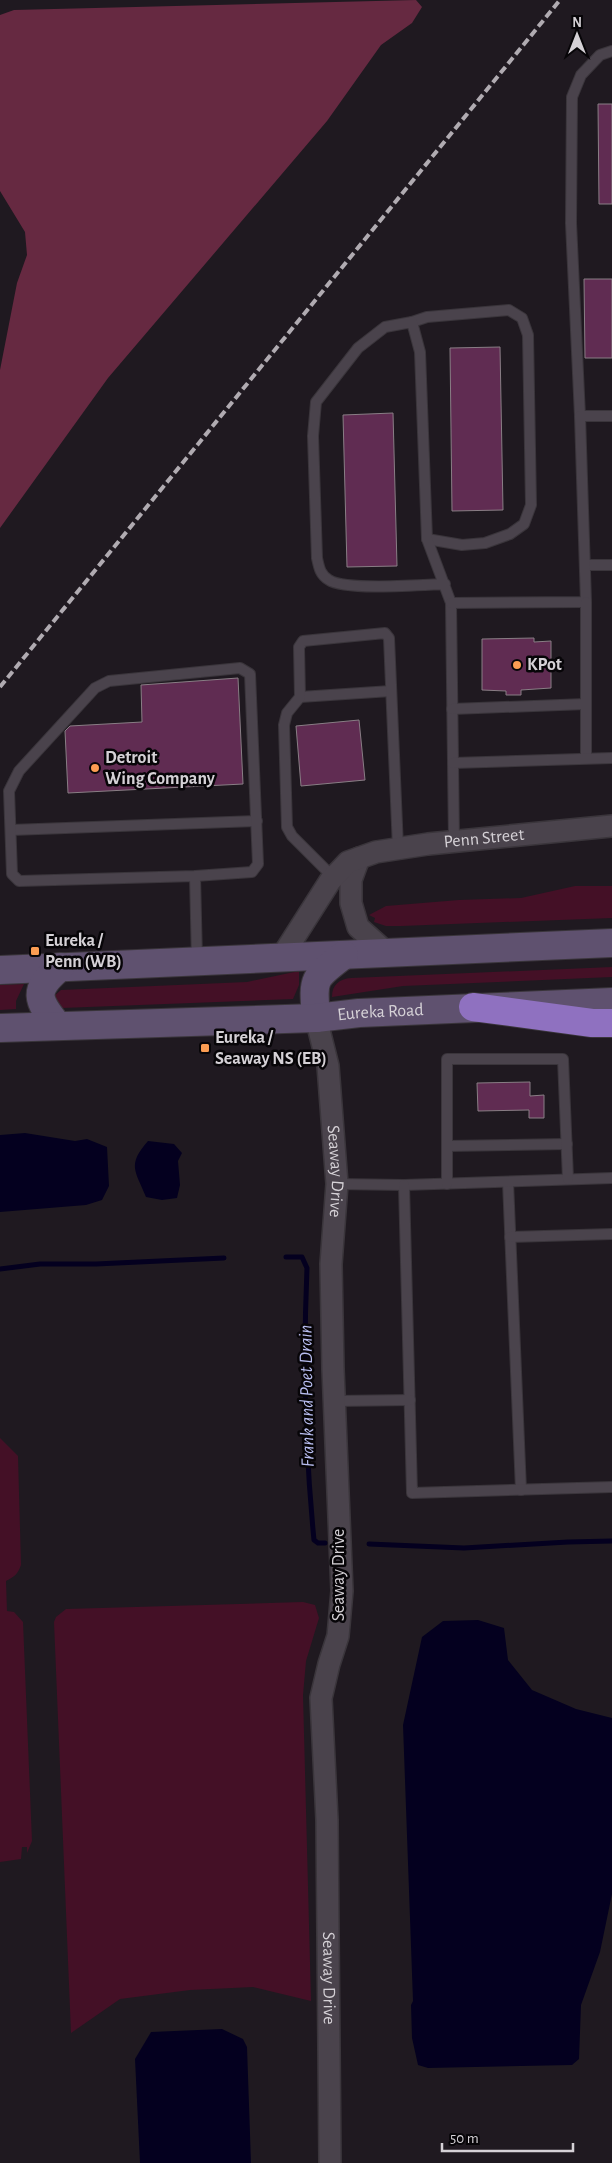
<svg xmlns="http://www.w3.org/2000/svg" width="612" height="2163" viewBox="0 0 612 2163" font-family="'Alegreya Sans',sans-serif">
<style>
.green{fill:#441026}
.forest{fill:#662941}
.water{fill:#04001f}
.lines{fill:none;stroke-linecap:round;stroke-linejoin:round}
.stream{stroke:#04001f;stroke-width:5}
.building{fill:#602c52;stroke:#897e85}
.lane-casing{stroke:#3a353b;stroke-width:12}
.street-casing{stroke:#3a353b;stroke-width:24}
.secondary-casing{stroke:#3a353b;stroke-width:30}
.highway-casing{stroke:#3a353b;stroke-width:30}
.lane{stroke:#4a434c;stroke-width:10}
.street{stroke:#4a434c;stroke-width:21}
.secondary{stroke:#5f516f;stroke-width:28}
.highway{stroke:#8f71c0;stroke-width:28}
.rail{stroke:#b0abb1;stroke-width:4;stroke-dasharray:8 4;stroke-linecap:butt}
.poi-dot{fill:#fc9d53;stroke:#070508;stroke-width:2}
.labels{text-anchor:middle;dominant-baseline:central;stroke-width:5;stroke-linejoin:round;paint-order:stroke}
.poi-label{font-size:18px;font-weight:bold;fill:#d5d1d6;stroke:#070508;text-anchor:start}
.street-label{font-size:18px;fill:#d5d1d6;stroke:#070508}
.water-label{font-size:19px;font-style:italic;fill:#b8bdf0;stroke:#070508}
</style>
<rect width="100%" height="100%" fill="#1f1920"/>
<!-- green -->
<g class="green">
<path d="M 575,886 L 612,886 L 612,918 L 401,926 L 386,926 L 374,922 L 375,918 L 369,915 L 386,906 L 459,900 L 521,898 Z"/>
<path d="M 612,967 L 612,977 L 403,986 L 332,997 C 332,985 339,979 351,978 Z"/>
<path d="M 299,971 L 299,985 L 293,999 L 62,1008 L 55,1006 L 54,996 L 61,990 L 247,982 Z"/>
<path d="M 24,984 L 16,1001 L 16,1009 L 0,1010 L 0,985 Z"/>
<path d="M 0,1438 L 18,1456 L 21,1565 C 18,1574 14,1577 6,1581 L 7,1611 L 14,1612 L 23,1622 L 32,1841 L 27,1853 L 27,1847 L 22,1847 L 21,1859 L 0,1862 Z"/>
<path d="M 303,1602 L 315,1605 L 319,1618 L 306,1661 L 303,1695 L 311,2001 L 253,1987 L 190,1990 L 120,1999 L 71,2033 L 54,1622 L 56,1617 L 66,1609 Z"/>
</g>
<!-- forest -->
<path class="forest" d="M 416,0 L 422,7 L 412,23 L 381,45 L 327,121 L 108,378 L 0,528 L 0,370 L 17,283 L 27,255 L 25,232 L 0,191 L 0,15 L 14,10 Z"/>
<!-- water -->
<g class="water">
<path d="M 25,1133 L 75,1141 L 87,1139 L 107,1147 L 109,1186 L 102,1200 L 86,1205 L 0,1212 L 0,1135 Z"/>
<path d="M 148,1141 L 174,1144 L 182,1153 L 178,1161 L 180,1185 L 177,1198 L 162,1200 L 146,1197 C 135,1170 127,1165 148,1141 Z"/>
<path d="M 478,1620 L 504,1628 L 508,1660 L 532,1690 L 576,1709 L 612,1718 L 612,1894 L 600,1952 L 581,2005 L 579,2059 L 572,2065 L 428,2068 L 418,2065 L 412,2038 L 411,2005 L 413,2001 L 403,1725 L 422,1637 L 443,1621 Z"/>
<path d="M 222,2029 L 243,2039 L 247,2047 L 251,2163 L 140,2163 L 135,2059 L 151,2032 Z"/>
</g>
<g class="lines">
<!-- stream -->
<g class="stream">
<path d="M 286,1257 L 302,1257 L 307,1268 C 303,1359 305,1449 314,1540 L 318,1543 L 325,1543"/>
<path d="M 0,1269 L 40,1264 L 96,1264 L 224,1258"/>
<path d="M 369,1544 L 464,1548 L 568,1542 L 612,1541"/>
</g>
</g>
<!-- building -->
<g class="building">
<path d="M 598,104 L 612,104 L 612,204 L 599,204 Z"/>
<path d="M 584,279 L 612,279 L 612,358 L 585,358 Z"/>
<path d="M 500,347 L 503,510 L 452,511 L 450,348 Z"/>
<path d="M 393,413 L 397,566 L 347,567 L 343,415 Z"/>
<path d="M 534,638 L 534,642 L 551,641 L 551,688 L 521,690 L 521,695 L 506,695 L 506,691 L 482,690 L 482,639 Z"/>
<path d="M 238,678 L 243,784 L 68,793 L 65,731 L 70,726 L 142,722 L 141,685 Z"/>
<path d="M 359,720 L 365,780 L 301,786 L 296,726 Z"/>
<path d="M 530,1082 L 530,1096 L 544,1095 L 544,1118 L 529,1118 L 529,1110 L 478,1111 L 477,1083 Z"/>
</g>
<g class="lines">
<!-- lane casing -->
<g class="lane-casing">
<g id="lane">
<path d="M 412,322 L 427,317 L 509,310 L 522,318 L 528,335 L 531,505 L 524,524 L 510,534 L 485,543 L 462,545 L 427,539"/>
<path d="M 580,416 L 571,223 L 572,97 L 581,75 L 600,55 L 612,51"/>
<path d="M 585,565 L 612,565"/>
<path d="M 445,584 C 422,585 345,591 329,580 C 320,575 319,567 317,558 L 313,436 L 316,402 L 358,348 L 385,327 L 412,322 L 420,352 L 427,539 L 451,603 L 454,841"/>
<path d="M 451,603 L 586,602 L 580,416 L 612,416"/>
<path d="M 300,697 L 391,691"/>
<path d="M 452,709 L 586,704"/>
<path d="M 586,758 L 586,602"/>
<path d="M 453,763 L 612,758"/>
<path d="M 11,830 L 257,821"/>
<path d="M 195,876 L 19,881 L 12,874 L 9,791 L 19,771 L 95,688 L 109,681 L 240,668 L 250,674 L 258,864 L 252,872 L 195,876 L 197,960"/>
<path d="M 334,878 L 292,836 L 287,827 L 284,725 L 287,713 L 300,697 L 299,647 L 303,641 L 385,633 L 389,638 L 398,848"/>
<path d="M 447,1146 L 567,1144"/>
<path d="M 508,1182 L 521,1490"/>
<path d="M 337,1184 L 404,1185 L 612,1178"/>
<path d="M 447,1184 L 447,1059 L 563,1059 L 568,1179"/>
<path d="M 404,1185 L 412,1493 L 612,1487"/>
<path d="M 510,1237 L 612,1234"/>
<path d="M 335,1401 L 410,1400"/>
</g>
</g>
<!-- street casing -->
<g class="street-casing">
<g id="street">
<path d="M 359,858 L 351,880 L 351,903 L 358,927 L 387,953"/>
<path id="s1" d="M 281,958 L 330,881 L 348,862 L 376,852 L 428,844 L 612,826"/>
<path id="s2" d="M 316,1018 L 328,1066 L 337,1184 L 331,1264 L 333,1369 L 342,1591 L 338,1636 L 329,1664 L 321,1698 L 327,1820 L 330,2163"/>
</g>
</g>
<!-- secondary casing -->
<g class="secondary-casing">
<g id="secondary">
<path d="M 0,970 L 612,943"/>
<path d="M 316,1018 C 313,978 312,979 344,955"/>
<path d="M 58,1026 C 37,1000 32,991 60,967"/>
<path id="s3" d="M 0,1028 L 316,1018 L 359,1013 L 612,1002"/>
</g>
</g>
<!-- highway casing -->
<g class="highway-casing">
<path id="highway" d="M 473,1007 L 592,1023 L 612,1023"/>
</g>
<!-- lane -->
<use href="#lane" class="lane"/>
<!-- street -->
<use href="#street" class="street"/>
<!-- secondary -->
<use href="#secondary" class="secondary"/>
<!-- highway -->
<use href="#highway" class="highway"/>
<!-- rail -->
<path class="rail" d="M 0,687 L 560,0"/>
</g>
<!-- markers -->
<g class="poi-dot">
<circle cx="517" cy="665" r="5"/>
<circle cx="95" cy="768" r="5"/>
<rect x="30" y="946" width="10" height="10" rx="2.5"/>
<rect x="200" y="1043" width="10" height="10" rx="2.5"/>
</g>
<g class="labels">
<!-- poi labels -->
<g class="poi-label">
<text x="527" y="665">KPot</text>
<text x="105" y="758">Detroit<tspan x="105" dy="21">Wing Company</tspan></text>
<text x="45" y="941">Eureka /<tspan x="45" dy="21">Penn (WB)</tspan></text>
<text x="215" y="1038">Eureka /<tspan x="215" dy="21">Seaway NS (EB)</tspan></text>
</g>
<!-- street labels -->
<g class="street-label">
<text stroke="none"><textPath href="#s1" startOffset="256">Penn Street</textPath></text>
<text stroke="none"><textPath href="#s3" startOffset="381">Eureka Road</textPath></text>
<text stroke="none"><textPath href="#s2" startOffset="155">Seaway Drive</textPath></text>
<text transform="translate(339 1575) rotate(-90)">Seaway Drive</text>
<text stroke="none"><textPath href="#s2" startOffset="965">Seaway Drive</textPath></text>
</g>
<!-- water labels -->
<g class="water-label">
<text transform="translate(307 1396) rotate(-91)">Frank and Poet Drain</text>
</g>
</g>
<!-- north arrow -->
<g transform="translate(577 35)" stroke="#070508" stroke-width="4" paint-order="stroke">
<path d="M0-4L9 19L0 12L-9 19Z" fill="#d5d1d6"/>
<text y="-8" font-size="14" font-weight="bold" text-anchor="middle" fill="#d5d1d6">N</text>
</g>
<!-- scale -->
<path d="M442 2143v8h131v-8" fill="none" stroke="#d5d1d6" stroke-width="2.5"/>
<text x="450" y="2143" font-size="15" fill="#d5d1d6" stroke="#070508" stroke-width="4" paint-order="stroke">50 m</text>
</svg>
